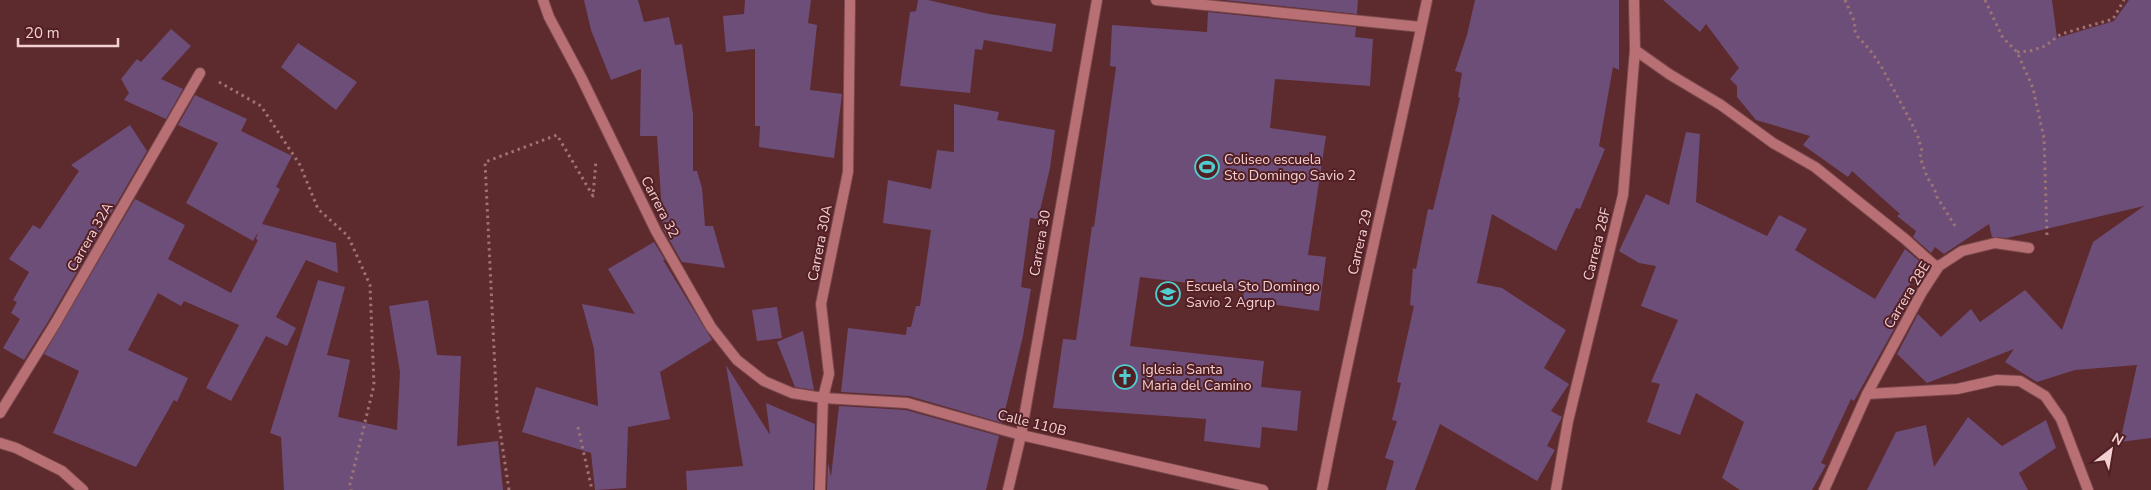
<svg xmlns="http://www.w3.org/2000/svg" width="2151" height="490" viewBox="0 0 2151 490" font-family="'Nunito Sans',sans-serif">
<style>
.building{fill:#6d4e78}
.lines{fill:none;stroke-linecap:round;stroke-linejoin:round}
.pedestrian-casing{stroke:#78484c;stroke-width:12}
.minor-casing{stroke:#78484c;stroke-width:12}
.tertiary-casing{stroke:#78484c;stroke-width:12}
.path{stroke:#9e7375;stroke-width:3;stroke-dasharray:2.5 4;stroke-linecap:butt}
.pedestrian{stroke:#b97074;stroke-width:10}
.minor{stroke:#b97074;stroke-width:10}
.tertiary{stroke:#b97074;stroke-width:10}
.labels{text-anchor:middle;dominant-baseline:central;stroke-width:4;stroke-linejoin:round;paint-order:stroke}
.poi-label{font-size:14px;fill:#f3d1d2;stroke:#521f24;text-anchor:start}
.street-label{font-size:14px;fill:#f3d1d2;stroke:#521f24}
</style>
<rect width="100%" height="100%" fill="#5d2a2e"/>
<!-- building -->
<g class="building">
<path d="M 584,0 L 638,0 L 644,22 L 669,17 L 675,45 L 682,44 L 693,114 L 693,171 L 697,171 L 702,188 L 705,226 L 713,226 L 725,268 L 682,262 L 663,229 L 657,136 L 640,136 L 641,69 L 611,80 L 591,30 Z"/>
<path d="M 745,0 L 811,0 L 808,23 L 817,25 L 810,90 L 842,94 L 834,158 L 759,147 L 760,126 L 755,126 L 755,49 L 726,52 L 723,16 L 744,14 Z"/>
<path d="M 918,0 L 928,0 L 989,14 L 1056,24 L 1052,52 L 984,40 L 982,50 L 975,49 L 970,93 L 900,86 L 910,12 L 916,11 Z"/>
<path d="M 1224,0 L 1358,0 L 1357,14 Z"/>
<path d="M 1475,0 L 1619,0 L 1619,70 L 1613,67 L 1599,146 L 1605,149 L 1580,209 L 1576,208 L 1556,251 L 1492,214 L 1477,283 L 1502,288 L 1566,330 L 1544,368 L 1569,384 L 1551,411 L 1562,417 L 1547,446 L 1555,450 L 1537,481 L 1440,424 L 1415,490 L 1386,490 L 1394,461 L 1385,458 L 1397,421 L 1392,420 L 1401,383 L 1397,382 L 1414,306 L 1410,305 L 1413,268 L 1416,269 L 1428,209 L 1433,210 L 1460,98 L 1458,97 L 1462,73 L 1455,71 L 1467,35 Z"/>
<path d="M 1663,0 L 2052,0 L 2057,38 L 2114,21 L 2129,0 L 2151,0 L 2151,438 L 2120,442 L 2137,365 L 2075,370 L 2037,382 L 2005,362 L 2014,349 L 1927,383 L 1897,354 L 1918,314 L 1941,337 L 1971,309 L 1980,322 L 2025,290 L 2062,330 L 2093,242 L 2144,206 L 2007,238 L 1992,237 L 1989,224 L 1944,254 L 1935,247 L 1931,253 L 1913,237 L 1916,231 L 1897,216 L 1900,214 L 1852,171 L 1848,177 L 1803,145 L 1810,136 L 1756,120 L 1737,97 L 1737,86 L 1730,79 L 1739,68 L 1706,24 L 1700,32 Z"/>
<path d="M 1208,12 L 1356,27 L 1355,37 L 1373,39 L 1370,86 L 1275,79 L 1270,128 L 1326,136 L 1308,255 L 1326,257 L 1319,311 L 1243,300 L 1244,290 L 1140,277 L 1130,346 L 1264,361 L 1261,387 L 1301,391 L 1297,431 L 1262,427 L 1260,448 L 1204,441 L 1206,419 L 1053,408 L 1063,339 L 1076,340 L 1092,226 L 1094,227 L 1116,67 L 1110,66 L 1112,25 L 1207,32 Z"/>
<path d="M 171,29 L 191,46 L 161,79 L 183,89 L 166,119 L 124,100 L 129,93 L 121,79 L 137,59 L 141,62 Z"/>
<path d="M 298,43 L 357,82 L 336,110 L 281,67 Z"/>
<path d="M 195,95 L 247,119 L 241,131 L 292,156 L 276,187 L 280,189 L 262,224 L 336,243 L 338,273 L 306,260 L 276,317 L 296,328 L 287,346 L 266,336 L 231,401 L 206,388 L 239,325 L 184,301 L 181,306 L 158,293 L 128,350 L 188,378 L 177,402 L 174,400 L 136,467 L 53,433 L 79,371 L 44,354 L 135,199 L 185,225 L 168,259 L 231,293 L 258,240 L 256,239 L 258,232 L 253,241 L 186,203 L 218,143 L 178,125 Z"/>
<path d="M 954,104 L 999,112 L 997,120 L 1055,130 L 1050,168 L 1038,219 L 1030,218 L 1021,287 L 1031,289 L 1023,336 L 1002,423 L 909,396 L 841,392 L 848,328 L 906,335 L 907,327 L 911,327 L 916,306 L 920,306 L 931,230 L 883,223 L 888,180 L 931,189 L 937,150 L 954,152 Z"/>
<path d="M 130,125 L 147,151 L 49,320 L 24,360 L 3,348 L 20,319 L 11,313 L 17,302 L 13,300 L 29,272 L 9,259 L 33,225 L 40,229 L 79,171 L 71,165 Z"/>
<path d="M 1686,132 L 1700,134 L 1696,202 L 1767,236 L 1779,215 L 1807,229 L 1795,250 L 1875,299 L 1905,249 L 1924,265 L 1901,297 L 1908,304 L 1854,401 L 1851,399 L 1821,463 L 1826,465 L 1812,490 L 1740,490 L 1722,478 L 1744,422 L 1696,393 L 1680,435 L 1647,422 L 1660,384 L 1651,382 L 1678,320 L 1641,306 L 1656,266 L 1639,263 L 1619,251 L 1646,194 L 1669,205 Z"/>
<path d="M 654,242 L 665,260 L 663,260 L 712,340 L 660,372 L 670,419 L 628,427 L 626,488 L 595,490 L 591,453 L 522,432 L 536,387 L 598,406 L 594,349 L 582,304 L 635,314 L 608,269 Z"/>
<path d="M 318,280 L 345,287 L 327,355 L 350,360 L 338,417 L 397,430 L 400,372 L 389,306 L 428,300 L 437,355 L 461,356 L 457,446 L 498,441 L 503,490 L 284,490 L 281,437 L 270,433 Z"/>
<path d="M 777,307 L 782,338 L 757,341 L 752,310 Z"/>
<path d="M 803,331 L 814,390 L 795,387 L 777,342 Z"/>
<path d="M 726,365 L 770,435 L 766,403 L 815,424 L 813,490 L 687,490 L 686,471 L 743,466 Z"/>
<path d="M 839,406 L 906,410 L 999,436 L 986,490 L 827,490 L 828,462 L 831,477 Z"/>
<path d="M 1968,417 L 2002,446 L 2046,420 L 2056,448 L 2019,473 L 2028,490 L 1867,490 L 1896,432 L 1926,425 L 1934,467 Z"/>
</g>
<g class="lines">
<!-- pedestrian casing -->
<g class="pedestrian-casing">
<path id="pedestrian" d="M 1635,50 L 1669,74 L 1721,105 L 1773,143 L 1815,167 L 1905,239 L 1934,265 L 1939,266"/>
</g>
<!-- minor casing -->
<g class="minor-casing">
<g id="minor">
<path d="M 543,0 L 549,17 L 581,77 L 656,231 L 711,327 L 737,360 L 764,381 L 792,393 L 823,398 L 907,403 L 1021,435 L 1263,490"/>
<path d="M 1156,0 L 1421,27"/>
<path d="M 1867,394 L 1957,389 L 1997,380 L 2020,381 L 2045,396 L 2061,419 L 2088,490"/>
<path d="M 0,413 L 55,324 L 200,73"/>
<path d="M 0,443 L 16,448 L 62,471 L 83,490"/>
<path d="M 820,490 L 823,398 L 829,374 L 821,304 L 848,172 L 850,0"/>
<path d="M 1322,490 C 1353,326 1393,164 1427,0"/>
<path d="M 1556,490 L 1568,421 L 1623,195 L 1635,50 L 1634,0"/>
<path d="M 1824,490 L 1867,394 L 1922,292 L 1939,266 L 1962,251 L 1995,243 L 2029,248"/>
</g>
</g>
<!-- tertiary casing -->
<g class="tertiary-casing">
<path id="tertiary" d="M 1008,490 L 1021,435 L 1097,0"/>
</g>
<!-- path -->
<g class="path">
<path d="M 1845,0 L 1855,23 L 1854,29 L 1858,37 L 1870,50 L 1881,66 L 1909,118 L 1918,137 L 1922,151 L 1920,157 L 1927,177 L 1934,188 L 1937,197 L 1957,229"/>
<path d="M 1985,0 L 2003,38 L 2017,52 L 2033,88 L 2044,138 L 2047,235"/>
<path d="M 2017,52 L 2030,51 L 2045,46 L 2061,34 L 2113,19 L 2124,0"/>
<path d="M 219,82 L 261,106 L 300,165 L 318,209 L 348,236 L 370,285 L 374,385 L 350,484 L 351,490"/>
<path d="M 578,427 L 592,490"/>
<path d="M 509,490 L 497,411 L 485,162 L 557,135 L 593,196 L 596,161"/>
</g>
<!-- pedestrian -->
<use href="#pedestrian" class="pedestrian"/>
<!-- minor -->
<use href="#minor" class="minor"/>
<!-- tertiary -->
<use href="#tertiary" class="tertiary"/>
</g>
<!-- icons -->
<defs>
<g id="stadium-ring" transform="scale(1.25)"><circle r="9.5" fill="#521f24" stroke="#52cdcf" stroke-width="1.5"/><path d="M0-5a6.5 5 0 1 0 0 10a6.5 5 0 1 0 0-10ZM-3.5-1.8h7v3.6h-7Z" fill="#52cdcf"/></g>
<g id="school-ring" transform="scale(1.25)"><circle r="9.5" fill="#521f24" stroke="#52cdcf" stroke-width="1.5"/><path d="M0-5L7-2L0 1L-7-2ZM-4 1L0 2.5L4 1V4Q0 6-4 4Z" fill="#52cdcf"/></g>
<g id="church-ring" transform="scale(1.25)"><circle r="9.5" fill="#521f24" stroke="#52cdcf" stroke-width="1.5"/><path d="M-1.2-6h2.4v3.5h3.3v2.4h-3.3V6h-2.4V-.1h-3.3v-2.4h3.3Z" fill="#52cdcf"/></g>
</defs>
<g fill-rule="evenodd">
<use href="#stadium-ring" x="1207" y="167"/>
<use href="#school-ring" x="1168" y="294"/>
<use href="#church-ring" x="1125" y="377"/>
</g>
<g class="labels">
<!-- poi labels -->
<g class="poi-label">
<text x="1224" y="159">Coliseo escuela<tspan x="1224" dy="16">Sto Domingo Savio 2</tspan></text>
<text x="1186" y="286">Escuela Sto Domingo<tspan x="1186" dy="16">Savio 2 Agrup</tspan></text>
<text x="1142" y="369">Iglesia Santa<tspan x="1142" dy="16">Maria del Camino</tspan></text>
</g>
<!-- street labels -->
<g class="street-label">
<text transform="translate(660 207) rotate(63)">Carrera 32</text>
<text transform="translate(90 237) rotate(-60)">Carrera 32A</text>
<text transform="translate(1360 242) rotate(-77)">Carrera 29</text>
<text transform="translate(820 243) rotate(-79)">Carrera 30A</text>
<text transform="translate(1040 243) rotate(-80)">Carrera 30</text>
<text transform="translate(1597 244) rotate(-76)">Carrera 28F</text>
<text transform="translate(1907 295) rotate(-59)">Carrera 28E</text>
<text transform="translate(1032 423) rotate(14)">Calle 110B</text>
</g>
</g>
<!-- north arrow -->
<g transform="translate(2111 450) rotate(31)" stroke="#521f24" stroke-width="4" paint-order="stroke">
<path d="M0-4L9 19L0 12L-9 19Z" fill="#f3d1d2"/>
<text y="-8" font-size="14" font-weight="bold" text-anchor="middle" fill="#f3d1d2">N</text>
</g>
<!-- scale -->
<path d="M18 38v8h100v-8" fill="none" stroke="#f3d1d2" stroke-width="2.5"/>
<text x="25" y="38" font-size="15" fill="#f3d1d2" stroke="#521f24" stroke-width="4" paint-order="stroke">20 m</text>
</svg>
